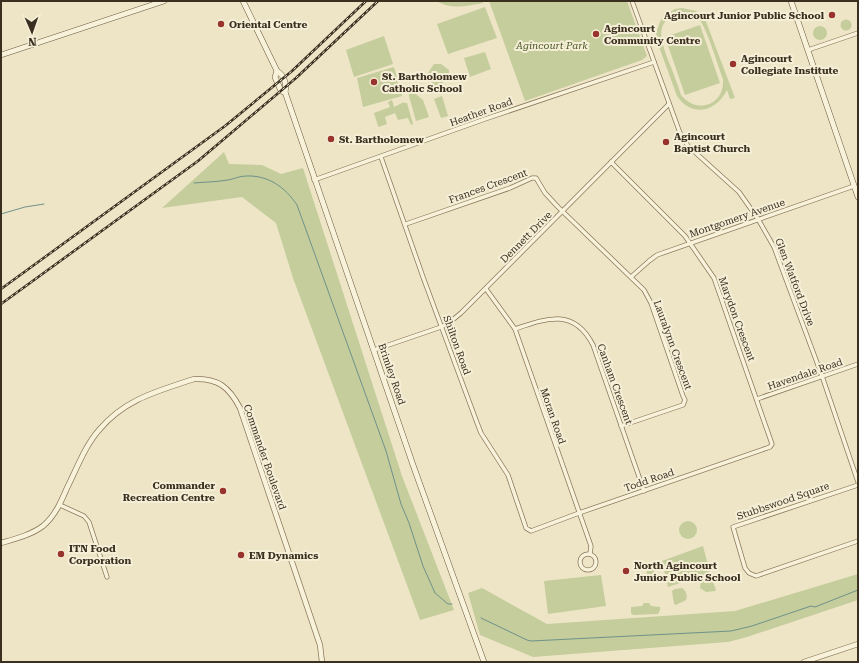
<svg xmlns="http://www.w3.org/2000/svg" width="859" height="663" viewBox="0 0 859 663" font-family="'Roboto Serif',serif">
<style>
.green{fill:#c4cd9b;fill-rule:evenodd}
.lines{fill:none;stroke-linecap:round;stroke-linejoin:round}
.stream{stroke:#6f918b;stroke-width:1}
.minor-casing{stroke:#8a785c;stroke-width:5}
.tertiary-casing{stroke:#8a785c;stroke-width:6}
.secondary-casing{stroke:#6c593f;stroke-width:6}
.minor{stroke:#f9f2db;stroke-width:3.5}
.tertiary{stroke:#f9f2db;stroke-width:4.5}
.secondary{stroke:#f9f2db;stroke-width:5}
.rail-casing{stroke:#3b2f20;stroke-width:2.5}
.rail{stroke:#f6efd7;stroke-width:1;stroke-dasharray:3;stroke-linecap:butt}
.poi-dot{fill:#99332d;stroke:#f6efd7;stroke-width:1.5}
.labels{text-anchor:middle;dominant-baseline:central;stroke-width:4;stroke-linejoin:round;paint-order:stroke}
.poi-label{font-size:10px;font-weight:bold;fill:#3b2f20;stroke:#f6efd7;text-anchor:start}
.park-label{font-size:10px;font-style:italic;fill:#485727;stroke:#f6efd7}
.street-label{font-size:10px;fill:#3b2f20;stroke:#f6efd7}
</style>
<rect width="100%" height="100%" fill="#eee5c7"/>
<!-- green -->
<g class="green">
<path d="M 436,1 L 482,1 L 483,3 C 467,6 451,10 436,1 Z"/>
<path d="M 489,1 L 627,1 L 647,56 L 642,60 L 525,101 Z"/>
<path d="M 485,7 L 497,38 L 448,54 L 437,24 Z"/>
<path d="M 682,8 L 696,11 L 705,19 L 735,98 L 730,99 L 727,90 C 716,112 692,118 677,96 L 658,44 L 656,33 L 660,22 L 663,16 L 675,9 ZM 681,12 C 688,12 693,13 698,18 C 706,25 718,66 723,79 C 725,105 697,115 681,95 C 677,83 673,71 668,60 C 661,39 653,21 681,12 Z"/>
<circle cx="846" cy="25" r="5.5"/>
<path d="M 700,25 L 720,83 L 685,95 L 665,37 Z"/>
<circle cx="820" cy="33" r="7"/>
<path d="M 384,36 L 393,64 L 354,77 L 346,50 Z"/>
<path d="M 485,52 L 491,69 L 470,77 L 464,58 Z"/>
<path d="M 434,64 L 441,64 L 449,70 L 449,78 L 440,85 L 434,86 L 431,81 L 428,73 Z"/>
<path d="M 394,67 L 402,96 L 363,107 L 357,78 Z"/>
<path d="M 410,89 L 423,100 L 429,117 L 416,121 L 409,96 Z"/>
<path d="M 442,96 L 448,116 L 441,118 L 434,99 Z"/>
<path d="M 392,100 L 394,107 L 404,102 L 404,103 L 407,103 L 413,124 L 411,125 L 408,118 L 398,120 L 395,113 L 385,117 L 387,124 L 379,127 L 378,126 L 374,113 L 390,107 L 388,102 Z"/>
<path d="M 224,152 L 229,164 L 262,165 L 281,174 L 303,168 L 402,476 L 454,610 L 420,620 L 293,278 L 276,223 L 242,197 L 162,208 Z"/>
<circle cx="688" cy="530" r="9"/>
<path d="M 703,546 L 710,573 L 668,587 L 662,561 Z"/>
<path d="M 647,569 L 654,570 L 654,580 L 646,580 Z"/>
<path d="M 858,574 L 858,600 L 747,637 L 728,642 L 533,657 L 480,635 L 468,593 L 482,588 L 547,624 L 735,611 Z"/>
<path d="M 601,575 L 606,606 L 548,614 L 544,581 Z"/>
<path d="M 706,579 C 713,579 714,584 716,590 L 715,591 L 706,592 L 700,588 L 701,581 Z"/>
<path d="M 682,588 C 686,591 688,595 686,600 L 676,605 L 674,604 L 672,591 L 675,589 Z"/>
<path d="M 644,603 L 649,603 L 651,606 L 660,607 L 660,610 L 658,614 L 633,615 L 631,613 L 631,607 L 642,606 Z"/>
</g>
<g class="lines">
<!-- stream -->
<g class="stream">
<path d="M 194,183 C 205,182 216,182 228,180 C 234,179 239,176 246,176 C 268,175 285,187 297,205 L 386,451 L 401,504 L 409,523 L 423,566 L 435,593 L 448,604 L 452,604"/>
<path d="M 1,214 L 25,207 L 44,204"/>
<path d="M 481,618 L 527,640 L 531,641 L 731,631 L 752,626 L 811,606 L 815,607 L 858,590"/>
</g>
<!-- minor casing -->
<g class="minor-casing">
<g id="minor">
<path d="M 632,1 L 680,133 L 688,146 L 739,192 L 758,219 L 774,247 L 822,376 L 858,482"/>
<path d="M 808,50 L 858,33"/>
<path d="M 381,157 L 423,277 L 476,420 L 481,433 L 508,475 L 526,528 L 531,531 L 579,513 L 770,447 L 772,444 L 714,278 L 685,236 L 611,162"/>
<path d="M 314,180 L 485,119 L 654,62"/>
<path d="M 406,224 L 510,188 L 532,178 L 536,178 L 545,193 L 558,207 L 644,290 L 651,303 L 683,396 L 685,400 L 683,405 L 621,426"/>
<path d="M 631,277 L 649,261 L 657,255 L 854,186"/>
<path d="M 486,289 L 515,329 L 591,546 L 590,554"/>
<path d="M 515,329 C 547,318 574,308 593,345 L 644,491"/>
<path d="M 374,350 L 441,327 L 450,322 L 461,313 L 669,104"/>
<path d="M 757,399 L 858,364"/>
<path d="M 858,485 L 733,527 L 745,568 L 749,573 L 756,576 L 858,541"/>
<path d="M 60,505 L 84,516 L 89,522 L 107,577"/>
<circle cx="588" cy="562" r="8"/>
</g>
</g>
<!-- tertiary casing -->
<g class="tertiary-casing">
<g id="tertiary">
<path d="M 1,543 C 15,539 31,535 43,526 C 55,516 61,502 67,488 C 77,468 85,446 99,430 C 125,399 158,391 194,379 C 218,378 229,387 240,408 L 320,645 L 322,662"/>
<path d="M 804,662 L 858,644"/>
</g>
</g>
<!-- secondary casing -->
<g class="secondary-casing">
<g id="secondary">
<path d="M 243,1 L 277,71 C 284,75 287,84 285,92 L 413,465 L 484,662"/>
<path d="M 791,1 L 858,197"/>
<path d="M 1,55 L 164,1"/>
<path d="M 277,71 L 275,77 L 281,91 L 285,92"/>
</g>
</g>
<!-- minor -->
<use href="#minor" class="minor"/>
<!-- tertiary -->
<use href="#tertiary" class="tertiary"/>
<!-- secondary -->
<use href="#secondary" class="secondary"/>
<!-- rail casing -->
<g class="rail-casing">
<g id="rail">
<path d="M 1,289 L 225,126 L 292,71 L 366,1"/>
<path d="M 1,304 L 198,161 L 296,78 L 378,1"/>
</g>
</g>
<!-- rail -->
<use href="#rail" class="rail"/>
</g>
<!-- markers -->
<g class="poi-dot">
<circle cx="832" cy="15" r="4"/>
<circle cx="221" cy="24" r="4"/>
<circle cx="596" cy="34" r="4"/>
<circle cx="733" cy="64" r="4"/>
<circle cx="374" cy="82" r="4"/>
<circle cx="331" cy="139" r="4"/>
<circle cx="666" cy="142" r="4"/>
<circle cx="223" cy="491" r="4"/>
<circle cx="61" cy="554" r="4"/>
<circle cx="241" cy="555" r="4"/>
<circle cx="626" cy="571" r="4"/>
</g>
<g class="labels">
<!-- poi labels -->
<g class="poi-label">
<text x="824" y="15" text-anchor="end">Agincourt Junior Public School</text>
<text x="229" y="24">Oriental Centre</text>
<text x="604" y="28">Agincourt<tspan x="604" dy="12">Community Centre</tspan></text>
<text x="741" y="58">Agincourt<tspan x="741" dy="12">Collegiate Institute</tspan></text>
<text x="382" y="76">St. Bartholomew<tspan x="382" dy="12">Catholic School</tspan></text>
<text x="674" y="136">Agincourt<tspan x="674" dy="12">Baptist Church</tspan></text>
<text x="339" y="139">St. Bartholomew</text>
<text x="215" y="485" text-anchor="end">Commander<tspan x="215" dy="12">Recreation Centre</tspan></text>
<text x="69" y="548">ITN Food<tspan x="69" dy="12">Corporation</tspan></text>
<text x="249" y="555">EM Dynamics</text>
<text x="634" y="565">North Agincourt<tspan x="634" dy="12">Junior Public School</tspan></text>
</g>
<!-- park labels -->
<g class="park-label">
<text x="552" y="45">Agincourt Park</text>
</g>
<!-- street labels -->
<g class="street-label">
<text transform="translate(481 112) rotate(-20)">Heather Road</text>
<text transform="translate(488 186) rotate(-20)">Frances Crescent</text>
<text transform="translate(737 218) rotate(-19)">Montgomery Avenue</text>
<text transform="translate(526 237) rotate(-45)">Dennett Drive</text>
<text transform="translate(795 282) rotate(69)">Glen Watford Drive</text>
<text transform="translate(737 319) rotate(70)">Marydon Crescent</text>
<text transform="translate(457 345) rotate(70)">Shilton Road</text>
<text transform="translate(673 345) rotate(70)">Lauralynn Crescent</text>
<text transform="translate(392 374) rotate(71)">Brimley Road</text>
<text transform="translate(805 374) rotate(-19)">Havendale Road</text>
<text transform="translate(615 384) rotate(70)">Canham Crescent</text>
<text transform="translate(553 416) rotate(71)">Moran Road</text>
<text transform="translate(265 457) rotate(71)">Commander Boulevard</text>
<text transform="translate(649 480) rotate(-19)">Todd Road</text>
<text transform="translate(783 501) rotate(-19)">Stubbswood Square</text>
</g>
</g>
<!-- border -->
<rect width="859" height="663" fill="none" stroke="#3b2f20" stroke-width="4"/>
<!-- north arrow -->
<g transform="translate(32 32) rotate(178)" stroke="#f6efd7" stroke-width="3" paint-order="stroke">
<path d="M0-3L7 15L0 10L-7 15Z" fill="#3b2f20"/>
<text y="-6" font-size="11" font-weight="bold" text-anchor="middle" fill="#3b2f20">N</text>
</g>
</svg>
